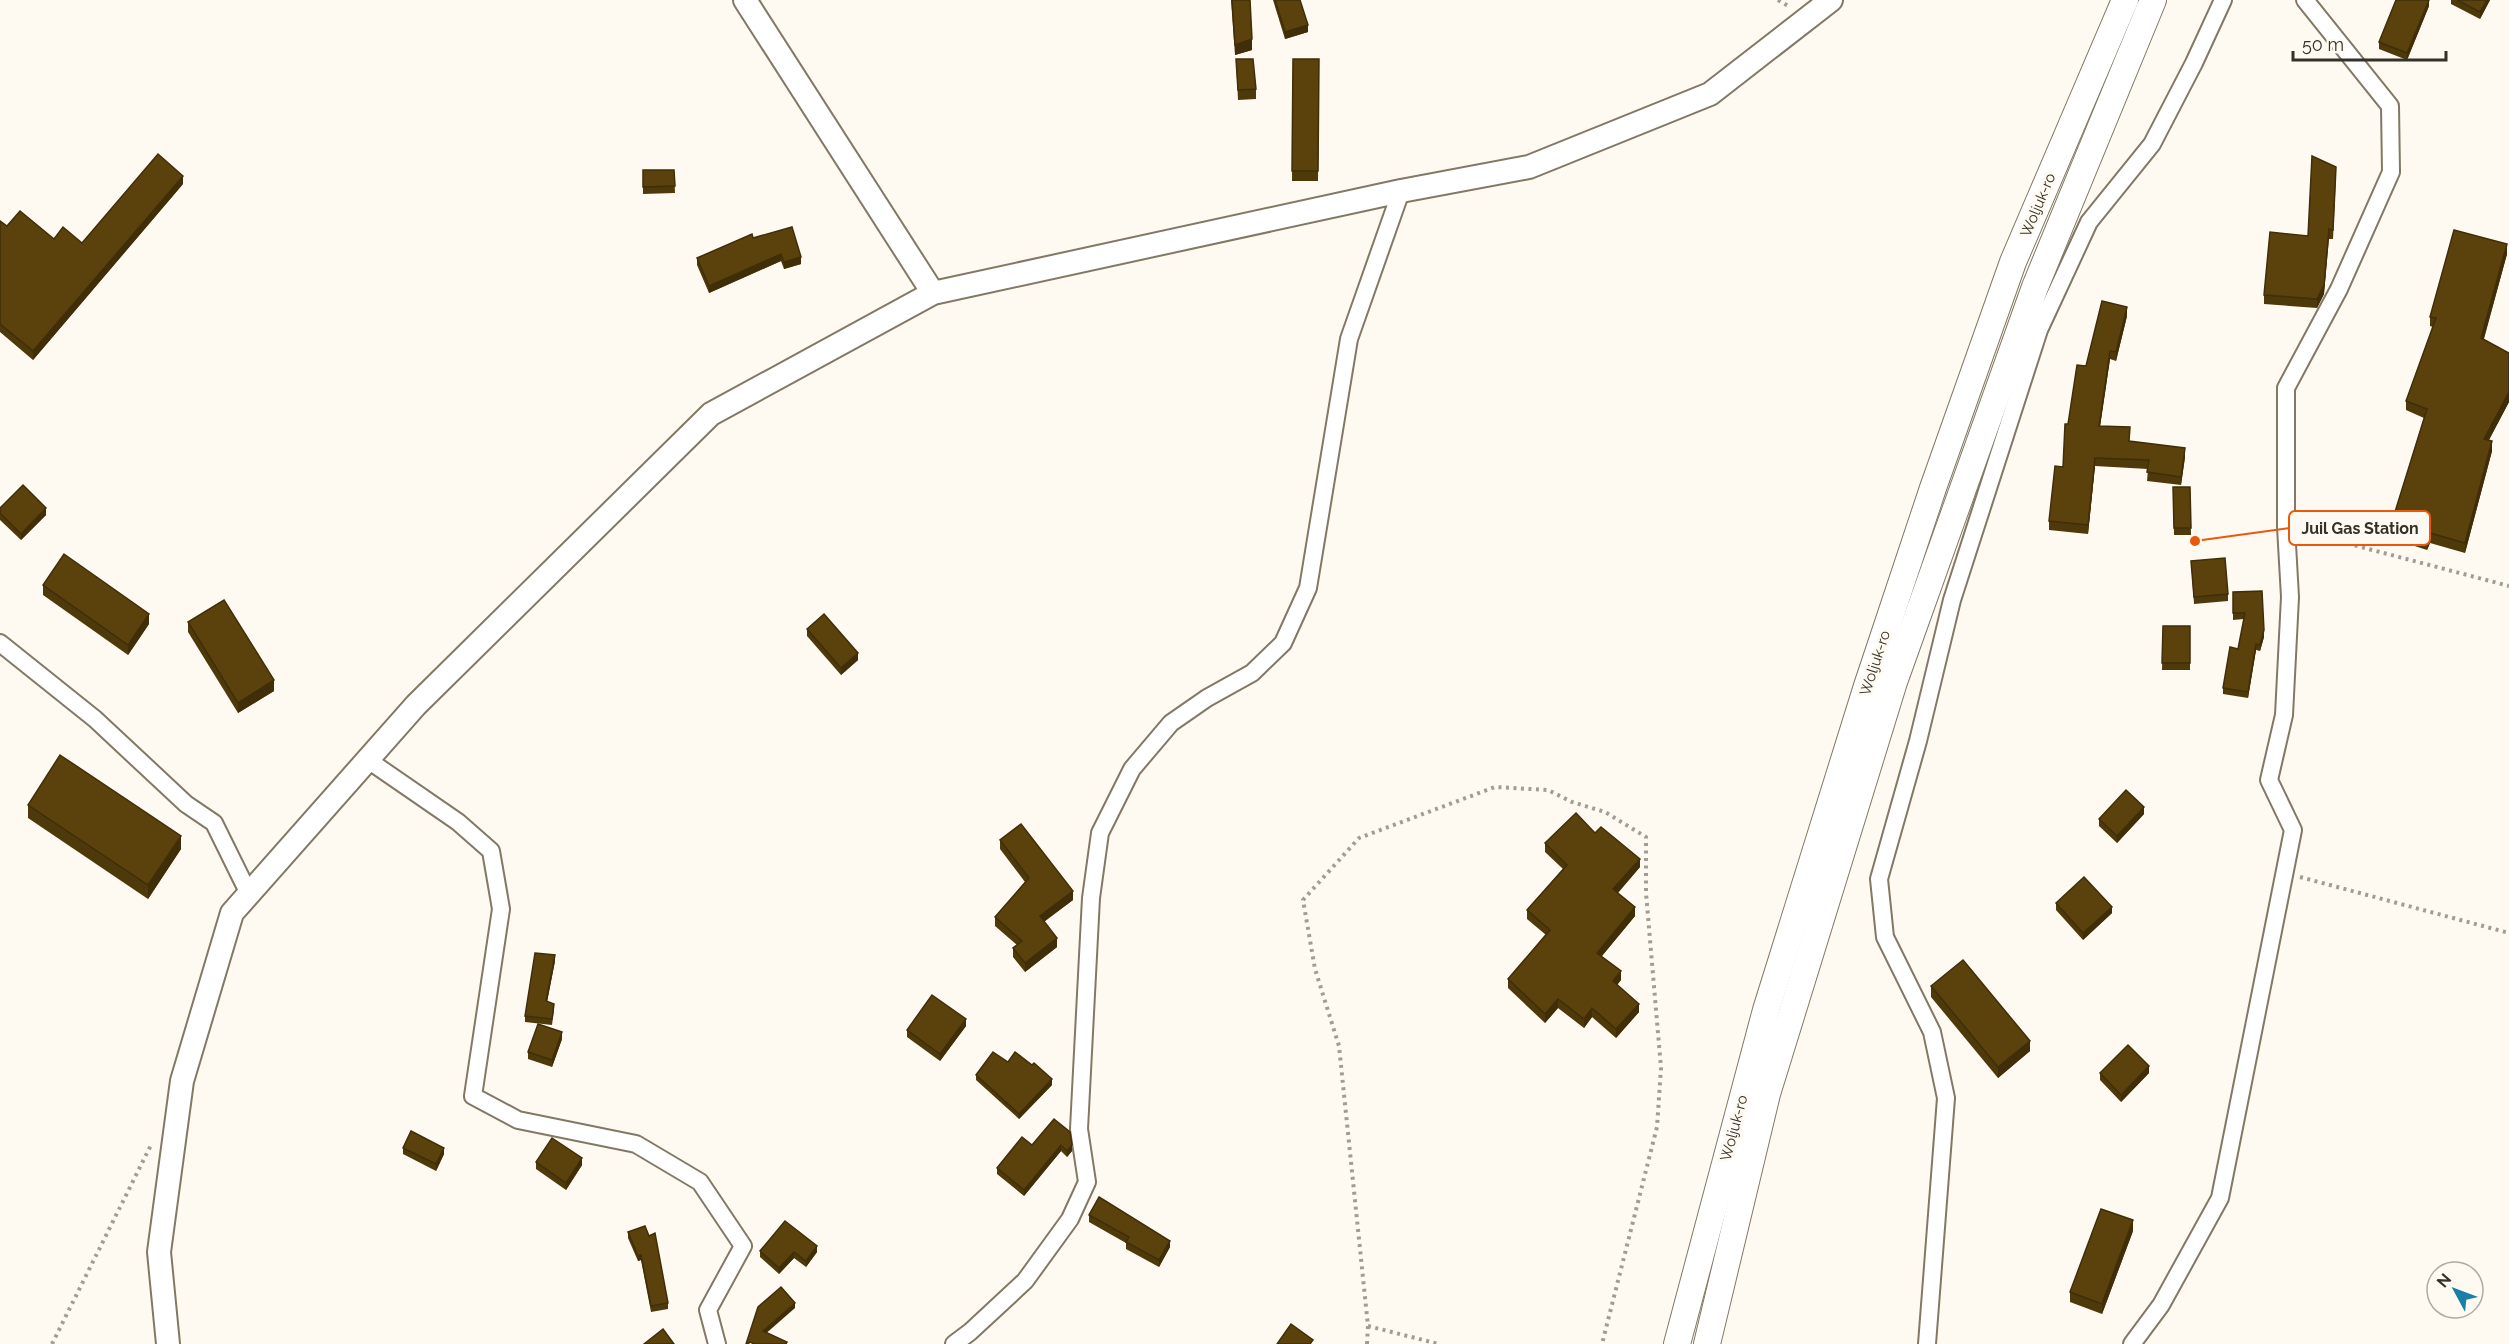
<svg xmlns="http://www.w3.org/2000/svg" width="2509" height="1344" viewBox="0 0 2509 1344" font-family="Raleway,sans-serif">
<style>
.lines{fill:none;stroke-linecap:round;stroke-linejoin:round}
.street-casing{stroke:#827865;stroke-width:20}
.secondary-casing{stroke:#827865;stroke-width:26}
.primary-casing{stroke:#827865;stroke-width:28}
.path{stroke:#a19d94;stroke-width:4;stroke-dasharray:3 4.5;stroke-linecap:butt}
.street{stroke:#fff;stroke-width:16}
.secondary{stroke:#fff;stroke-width:22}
.primary{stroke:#fff;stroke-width:26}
.wall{fill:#4e390b}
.shaded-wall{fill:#402e09}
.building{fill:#5b420d;stroke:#402e09;stroke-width:1.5}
.labels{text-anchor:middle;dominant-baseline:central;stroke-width:6;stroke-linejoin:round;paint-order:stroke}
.street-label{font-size:15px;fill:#353129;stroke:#fffaf1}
.leader{fill:none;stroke:#e8590c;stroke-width:2}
.callout-dot{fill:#e8590c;stroke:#fffaf1;stroke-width:2}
.callout{fill:#fffaf1;stroke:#e8590c;stroke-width:2}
.callout-label{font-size:16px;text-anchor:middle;font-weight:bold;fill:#353129}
</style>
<rect width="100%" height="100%" fill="#fffaf1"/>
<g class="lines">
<!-- street casing -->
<g class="street-casing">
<g id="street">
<path d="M 0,643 L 95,719 L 186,804 L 214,823 L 249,894"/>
<path d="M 368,760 L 458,822 L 491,851 L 501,909 L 473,1096 L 518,1120 L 636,1144 L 700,1182 L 743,1246 L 708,1310 L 717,1344"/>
<path d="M 954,1344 L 970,1332 L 1025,1281 L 1070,1219 L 1087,1182 L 1079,1129 L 1091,898 L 1100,833 L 1132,769 L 1171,723 L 1207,698 L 1252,673 L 1283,643 L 1308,588 L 1349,339 L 1401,191"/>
<path d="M 1927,1344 L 1946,1098 L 1932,1032 L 1885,937 L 1879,879 L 1918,741 L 1952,600 L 2039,330 L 2089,222 L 2152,144 L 2194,63 L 2223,0"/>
<path d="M 2132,1344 L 2161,1305 L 2220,1198 L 2293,830 L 2269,780 L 2284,715 L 2290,597 L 2286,527 L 2286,388 L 2339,289 L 2391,172 L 2390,106 L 2305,0"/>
</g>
</g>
<!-- secondary casing -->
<g class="secondary-casing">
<g id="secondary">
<path d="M 745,0 L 933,293"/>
<path d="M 168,1344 L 159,1252 L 182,1081 L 232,913 L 416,705 L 711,414 L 933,293 L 1401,191 L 1529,167 L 1710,94 L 1831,0"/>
</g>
</g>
<!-- primary casing -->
<g class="primary-casing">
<g id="primary">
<path d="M 1677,1344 L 1766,1010 L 1867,686 L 1933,488 L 2013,262 L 2125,0"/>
<path d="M 1707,1344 L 1767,1094 L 1894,682 L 2035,287 L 2153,0"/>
</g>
</g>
<!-- path -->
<g class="path">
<path d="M 1778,0 L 1790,7"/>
<path d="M 2304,532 L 2509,586"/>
<path d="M 2300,877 L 2509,933"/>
<path d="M 1368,1326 L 1439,1344"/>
<path d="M 52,1344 L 152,1143"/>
<path d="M 1367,1344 L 1368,1326 L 1339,1046 L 1315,969 L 1303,900 L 1359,838 L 1495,787 L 1548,790 L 1572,802 L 1605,812 L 1646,837 L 1646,893 L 1661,1068 L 1657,1127 L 1602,1344"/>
</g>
<!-- street -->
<use href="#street" class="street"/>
<!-- secondary -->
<use href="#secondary" class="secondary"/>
<!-- primary -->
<use href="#primary" class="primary"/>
</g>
<!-- wall -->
<g class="wall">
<path d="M 1231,0 L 1250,0 L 1252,50 L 1235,55 Z"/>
<path d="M 1273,0 L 1300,0 L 1308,32 L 1285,39 Z"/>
<path d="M 2451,0 L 2490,0 L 2480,19 L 2451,4 Z"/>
<path d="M 2429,6 L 2407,60 L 2379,49 L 2379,42 Z"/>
<path d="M 1236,59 L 1256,89 L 1256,99 L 1238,100 Z"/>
<path d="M 1293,59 L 1319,59 L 1318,181 L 1292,181 Z"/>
<path d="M 643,170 L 674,170 L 675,193 L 643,194 Z"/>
<path d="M 2336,176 L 2333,239 L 2329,239 L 2324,294 L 2317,308 L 2264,304 L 2264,295 L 2308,236 Z"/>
<path d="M 183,184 L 33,360 L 0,332 L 0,221 L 7,226 L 54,239 L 82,243 Z"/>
<path d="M 753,238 L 801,264 L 784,269 L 781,261 L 709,293 L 697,265 L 697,258 Z"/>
<path d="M 2507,254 L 2484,339 L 2509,353 L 2509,402 L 2489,440 L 2492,451 L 2465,553 L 2430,543 L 2427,550 L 2390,538 L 2390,528 L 2424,418 L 2406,410 L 2406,401 L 2433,327 L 2430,326 L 2430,317 Z"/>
<path d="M 2127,316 L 2116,361 L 2110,359 L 2100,426 L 2130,441 L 2185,457 L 2181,485 L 2147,481 L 2148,469 L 2095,466 L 2088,534 L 2049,530 L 2049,521 L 2063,467 L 2068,424 L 2086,366 Z"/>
<path d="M 2173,487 L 2190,487 L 2191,535 L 2174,535 Z"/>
<path d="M 0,508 L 46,515 L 21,540 L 0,520 Z"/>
<path d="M 2191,561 L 2228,594 L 2228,601 L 2194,604 Z"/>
<path d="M 43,585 L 149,624 L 128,655 L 43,595 Z"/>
<path d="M 2233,592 L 2264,637 L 2260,651 L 2256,650 L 2248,698 L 2223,694 L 2223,688 L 2238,649 L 2244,619 L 2233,620 Z"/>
<path d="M 188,622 L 274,691 L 238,713 L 188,632 Z"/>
<path d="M 2163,626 L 2190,626 L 2190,670 L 2162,670 Z"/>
<path d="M 807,629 L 858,660 L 841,675 L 807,636 Z"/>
<path d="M 28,805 L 181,849 L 148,899 L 28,818 Z"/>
<path d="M 2144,814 L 2117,843 L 2099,826 L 2099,819 Z"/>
<path d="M 1595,833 L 1640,867 L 1618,893 L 1635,916 L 1601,957 L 1621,980 L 1617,985 L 1639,1012 L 1616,1038 L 1592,1017 L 1584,1028 L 1558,1008 L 1545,1023 L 1508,988 L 1508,979 L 1546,935 L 1527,919 L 1527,910 L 1563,869 L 1545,852 L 1545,843 Z"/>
<path d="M 1000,840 L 1073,900 L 1044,921 L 1057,947 L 1025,972 L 1013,957 L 1013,948 L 1017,945 L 995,926 L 995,917 L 1025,882 L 1000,849 Z"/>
<path d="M 2056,903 L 2112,913 L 2083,940 L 2056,910 Z"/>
<path d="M 555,961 L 547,1002 L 554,1010 L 552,1025 L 525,1022 L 525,1016 Z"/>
<path d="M 1931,986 L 2030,1051 L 1998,1078 L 1931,997 Z"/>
<path d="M 966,1026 L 940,1061 L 907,1037 L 907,1030 Z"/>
<path d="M 562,1039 L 552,1067 L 528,1059 L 528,1052 Z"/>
<path d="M 1008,1062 L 1052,1085 L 1019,1119 L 976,1080 L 976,1075 Z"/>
<path d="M 2100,1073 L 2149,1073 L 2121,1102 L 2100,1080 Z"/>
<path d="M 1054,1119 L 1072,1151 L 1067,1157 L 1061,1151 L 1024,1196 L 997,1174 L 997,1168 L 1032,1145 Z"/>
<path d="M 403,1148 L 444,1154 L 436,1171 L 403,1154 Z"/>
<path d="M 536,1162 L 582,1165 L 566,1190 L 536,1169 Z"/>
<path d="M 1089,1215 L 1170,1247 L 1159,1267 L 1126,1249 L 1126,1243 L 1089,1222 Z"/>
<path d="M 2133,1231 L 2102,1314 L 2070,1302 L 2070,1292 Z"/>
<path d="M 628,1232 L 668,1303 L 668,1309 L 651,1312 L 641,1260 L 638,1261 L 628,1238 Z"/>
<path d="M 760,1251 L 817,1252 L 806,1267 L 794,1258 L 779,1274 L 760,1257 Z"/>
</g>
<!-- shaded-wall -->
<g class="shaded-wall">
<path d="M 2429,0 L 2429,6 L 2407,60 L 2407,53 Z"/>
<path d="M 2487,0 L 2490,0 L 2480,19 L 2480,12 Z"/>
<path d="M 1308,25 L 1308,32 L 1285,39 L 1285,32 Z"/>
<path d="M 1252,39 L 1252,50 L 1235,55 L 1235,45 Z"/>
<path d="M 183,176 L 183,184 L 33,360 L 33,351 Z"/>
<path d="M 2329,229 L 2324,294 L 2317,308 L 2317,299 Z"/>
<path d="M 2507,244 L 2507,254 L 2481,348 L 2481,338 Z"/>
<path d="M 781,254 L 781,261 L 709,293 L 709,286 Z"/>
<path d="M 801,257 L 801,264 L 784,269 L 784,262 Z"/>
<path d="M 2127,307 L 2127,316 L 2116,361 L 2116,352 Z"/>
<path d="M 2110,351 L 2110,359 L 2099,434 L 2099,426 Z"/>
<path d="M 2509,392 L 2509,402 L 2484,449 L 2484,439 Z"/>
<path d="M 2492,441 L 2492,451 L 2465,553 L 2465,543 Z"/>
<path d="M 2185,448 L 2185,457 L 2181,485 L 2181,477 Z"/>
<path d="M 2095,458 L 2095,466 L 2088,534 L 2088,525 Z"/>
<path d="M 46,508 L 46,515 L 21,540 L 21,534 Z"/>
<path d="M 2430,533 L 2430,543 L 2427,550 L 2427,541 Z"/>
<path d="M 149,614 L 149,624 L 128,655 L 128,645 Z"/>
<path d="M 2264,630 L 2264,637 L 2260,651 L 2260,645 Z"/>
<path d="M 2256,644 L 2256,650 L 2248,698 L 2248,692 Z"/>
<path d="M 858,653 L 858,660 L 841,675 L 841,668 Z"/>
<path d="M 274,680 L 274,691 L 238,713 L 238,703 Z"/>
<path d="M 2144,807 L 2144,814 L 2117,843 L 2117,836 Z"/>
<path d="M 181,836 L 181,849 L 148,899 L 148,885 Z"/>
<path d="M 1640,859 L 1640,867 L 1613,898 L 1613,889 Z"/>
<path d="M 1073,891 L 1073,900 L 1040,925 L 1040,916 Z"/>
<path d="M 1635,907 L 1635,916 L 1597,962 L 1597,953 Z"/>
<path d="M 2112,907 L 2112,913 L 2083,940 L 2083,933 Z"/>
<path d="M 1057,938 L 1057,947 L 1025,972 L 1025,963 Z"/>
<path d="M 555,955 L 555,961 L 546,1007 L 546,1001 Z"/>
<path d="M 1621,971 L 1621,980 L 1613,990 L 1613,981 Z"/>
<path d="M 1558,999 L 1558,1008 L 1545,1023 L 1545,1014 Z"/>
<path d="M 1639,1004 L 1639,1012 L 1616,1038 L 1616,1029 Z"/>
<path d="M 1592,1008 L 1592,1017 L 1584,1028 L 1584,1019 Z"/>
<path d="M 966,1019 L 966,1026 L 940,1061 L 940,1054 Z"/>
<path d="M 562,1032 L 562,1039 L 552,1067 L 552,1060 Z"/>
<path d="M 2030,1041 L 2030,1051 L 1998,1078 L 1998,1067 Z"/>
<path d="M 2149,1066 L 2149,1073 L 2121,1102 L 2121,1095 Z"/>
<path d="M 1052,1079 L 1052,1085 L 1019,1119 L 1019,1114 Z"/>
<path d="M 1061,1145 L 1061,1151 L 1024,1196 L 1024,1190 Z"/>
<path d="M 1072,1145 L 1072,1151 L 1067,1157 L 1067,1151 Z"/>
<path d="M 444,1148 L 444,1154 L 436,1171 L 436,1164 Z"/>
<path d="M 582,1158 L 582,1165 L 566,1190 L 566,1183 Z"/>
<path d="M 2133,1220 L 2133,1231 L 2102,1314 L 2102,1304 Z"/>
<path d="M 1170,1241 L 1170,1247 L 1159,1267 L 1159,1260 Z"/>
<path d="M 817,1246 L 817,1252 L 806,1267 L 806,1261 Z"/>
<path d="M 794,1252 L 794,1258 L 779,1274 L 779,1268 Z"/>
<path d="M 641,1255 L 641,1260 L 638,1261 L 638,1256 Z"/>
<path d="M 795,1303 L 795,1308 L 763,1336 L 763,1331 Z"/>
</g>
<!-- building -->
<g class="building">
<path d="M 1232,0 L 1250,0 L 1252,39 L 1235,45 Z"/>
<path d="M 1275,0 L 1300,0 L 1308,25 L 1285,32 Z"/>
<path d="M 2396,0 L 2429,0 L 2407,53 L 2379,42 Z"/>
<path d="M 2457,0 L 2487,0 L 2480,12 Z"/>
<path d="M 1236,59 L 1253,59 L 1256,89 L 1238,90 Z"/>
<path d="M 1293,59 L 1319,59 L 1318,171 L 1292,171 Z"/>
<path d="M 158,154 L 183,176 L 33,351 L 0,324 L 0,221 L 7,226 L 20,211 L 54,239 L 63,227 L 82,243 Z"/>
<path d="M 2312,156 L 2336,167 L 2333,230 L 2329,229 L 2324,285 L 2317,299 L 2264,295 L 2270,232 L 2308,236 Z"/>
<path d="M 643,170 L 674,170 L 675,186 L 643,187 Z"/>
<path d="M 792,227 L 801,257 L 784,262 L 781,254 L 709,286 L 697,258 L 752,234 L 753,238 Z"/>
<path d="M 2454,230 L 2507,244 L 2481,338 L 2509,353 L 2509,392 L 2484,439 L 2492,441 L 2465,543 L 2430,533 L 2427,541 L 2390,528 L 2427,409 L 2406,401 L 2436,318 L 2430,317 Z"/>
<path d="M 2102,301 L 2127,307 L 2116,352 L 2110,351 L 2099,426 L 2130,427 L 2129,441 L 2185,448 L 2181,477 L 2147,472 L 2149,460 L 2095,458 L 2088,525 L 2049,521 L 2055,466 L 2063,467 L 2065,424 L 2068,424 L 2077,365 L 2086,366 Z"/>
<path d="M 23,485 L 46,508 L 21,534 L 0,513 L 0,508 Z"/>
<path d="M 2173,487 L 2190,487 L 2191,528 L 2174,528 Z"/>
<path d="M 64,554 L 149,614 L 128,645 L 43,585 Z"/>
<path d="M 2225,558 L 2228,594 L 2194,597 L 2191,561 Z"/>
<path d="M 2262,591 L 2264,630 L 2260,645 L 2256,644 L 2248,692 L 2223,688 L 2230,647 L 2238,649 L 2245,613 L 2233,613 L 2233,592 Z"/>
<path d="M 224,600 L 274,680 L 238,703 L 188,622 Z"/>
<path d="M 824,614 L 858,653 L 841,668 L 807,629 Z"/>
<path d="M 2163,626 L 2190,626 L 2190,663 L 2162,663 Z"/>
<path d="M 60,755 L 181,836 L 148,885 L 28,805 Z"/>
<path d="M 2126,790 L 2144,807 L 2117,836 L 2099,819 Z"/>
<path d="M 1576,813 L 1595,833 L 1601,827 L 1640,859 L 1613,889 L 1635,907 L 1597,953 L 1621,971 L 1613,981 L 1639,1004 L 1616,1029 L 1592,1008 L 1584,1019 L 1558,999 L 1545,1014 L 1508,979 L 1550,930 L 1527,910 L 1567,865 L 1545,843 Z"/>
<path d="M 1021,824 L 1073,891 L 1040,916 L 1057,938 L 1025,963 L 1013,948 L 1022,941 L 995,917 L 1029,878 L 1000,840 Z"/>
<path d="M 2084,877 L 2112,907 L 2083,933 L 2056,903 Z"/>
<path d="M 535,953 L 555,955 L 546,1001 L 554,1004 L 552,1019 L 525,1016 Z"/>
<path d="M 1963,960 L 2030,1041 L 1998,1067 L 1931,986 Z"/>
<path d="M 932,995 L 966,1019 L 940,1054 L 907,1030 Z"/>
<path d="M 538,1024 L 562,1032 L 552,1060 L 528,1052 Z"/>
<path d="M 2128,1045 L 2149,1066 L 2121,1095 L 2100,1073 Z"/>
<path d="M 993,1052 L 1008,1062 L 1015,1052 L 1032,1065 L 1034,1063 L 1052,1079 L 1019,1114 L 976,1075 Z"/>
<path d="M 1054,1119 L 1070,1132 L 1072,1145 L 1067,1151 L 1061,1145 L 1024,1190 L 997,1168 L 1022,1137 L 1032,1145 Z"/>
<path d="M 411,1131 L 444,1148 L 436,1164 L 403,1148 Z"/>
<path d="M 552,1138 L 582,1158 L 566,1183 L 536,1162 Z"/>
<path d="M 1099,1197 L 1170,1241 L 1159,1260 L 1126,1242 L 1129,1237 L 1089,1215 Z"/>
<path d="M 2101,1209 L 2133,1220 L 2102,1304 L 2070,1292 Z"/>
<path d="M 785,1221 L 817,1246 L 806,1261 L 794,1252 L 779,1268 L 760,1251 Z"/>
<path d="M 645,1226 L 649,1236 L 655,1233 L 668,1303 L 651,1306 L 641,1255 L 638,1256 L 628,1232 Z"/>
<path d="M 781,1287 L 795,1303 L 763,1331 L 787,1342 L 786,1344 L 754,1344 L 750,1342 L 748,1344 L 746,1344 L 758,1307 Z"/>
<path d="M 1291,1324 L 1313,1340 L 1310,1344 L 1277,1344 Z"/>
<path d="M 663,1329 L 674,1344 L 644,1344 Z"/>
</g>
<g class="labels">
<!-- street labels -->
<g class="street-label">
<text transform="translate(2038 205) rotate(-67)">Woljuk-ro</text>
<text transform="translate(1875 663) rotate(-72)">Woljuk-ro</text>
<text transform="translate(1734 1128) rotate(-75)">Woljuk-ro</text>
</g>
</g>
<!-- callouts -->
<path class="leader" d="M2195 541L2289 528"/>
<circle class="callout-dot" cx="2195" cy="541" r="6"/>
<rect class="callout" x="2289" y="511" width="141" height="34" rx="6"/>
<g class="callout-label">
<text x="2360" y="534">Juil Gas Station</text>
</g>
<!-- north arrow -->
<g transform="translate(2455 1290) rotate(311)"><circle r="28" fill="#fffaf1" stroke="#aeaaa1" stroke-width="1.5"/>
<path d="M0-4.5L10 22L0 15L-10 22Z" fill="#187fa9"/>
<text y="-9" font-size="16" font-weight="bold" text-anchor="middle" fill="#353129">N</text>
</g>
<!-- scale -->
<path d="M2293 51v9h153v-9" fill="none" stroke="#353129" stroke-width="3"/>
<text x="2302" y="51" font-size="18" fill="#353129" stroke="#fffaf1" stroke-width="4.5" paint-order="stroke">50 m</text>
</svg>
